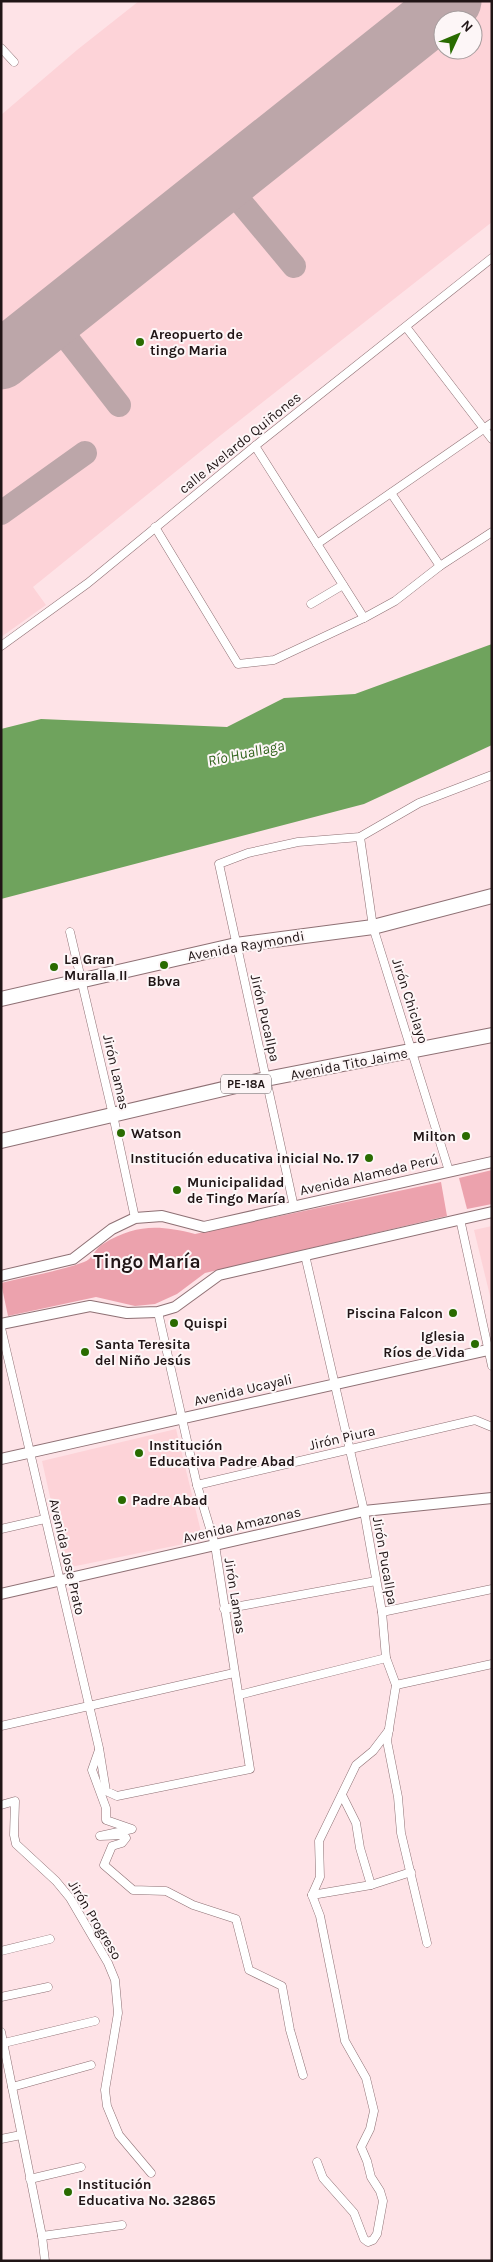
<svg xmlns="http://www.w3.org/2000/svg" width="493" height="2262" viewBox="0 0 493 2262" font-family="Karla,sans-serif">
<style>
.built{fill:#fdd3d8;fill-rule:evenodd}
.green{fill:#eca2ad}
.water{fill:#6fa35d}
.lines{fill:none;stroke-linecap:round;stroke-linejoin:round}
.taxiway{stroke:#bca6a9;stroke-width:24}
.runway{stroke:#bca6a9;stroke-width:59}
.street-casing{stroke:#8e7074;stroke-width:9}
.secondary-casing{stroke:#8e7074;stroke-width:12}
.highway-casing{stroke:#8e7074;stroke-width:16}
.street{stroke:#fff;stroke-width:8}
.secondary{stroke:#fff;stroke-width:10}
.highway{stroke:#fff;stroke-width:14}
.poi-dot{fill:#296b00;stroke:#fdf6f7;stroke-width:2}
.labels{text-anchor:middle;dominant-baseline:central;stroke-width:4;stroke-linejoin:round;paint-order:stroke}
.shield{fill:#fdf6f7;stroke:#62585a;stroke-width:1}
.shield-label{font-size:12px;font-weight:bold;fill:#201516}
.poi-label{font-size:14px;font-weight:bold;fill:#201516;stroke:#fdf6f7;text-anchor:start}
.street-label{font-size:14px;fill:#201516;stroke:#fdf6f7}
.water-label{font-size:15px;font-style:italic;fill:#346620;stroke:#fdf6f7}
.district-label{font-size:19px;font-weight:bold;fill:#201516;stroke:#fdf6f7}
</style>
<rect width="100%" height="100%" fill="#fee3e7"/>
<!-- built -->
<g class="built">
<path d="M 139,1 L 492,1 L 492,222 L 221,435 L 33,587 L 46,605 L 1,637 L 1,115 L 77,50 ZM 443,20 L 473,20 L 473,50 L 443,50 Z"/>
<path d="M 492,1226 L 492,1304 L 474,1230 Z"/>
<path d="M 176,1429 L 203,1540 L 66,1568 L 42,1461 Z"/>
</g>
<!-- green -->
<g class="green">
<path d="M 492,1170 L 492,1204 L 467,1209 L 459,1178 Z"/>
<path d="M 441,1182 L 447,1216 L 205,1273 L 177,1294 L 155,1304 L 135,1306 L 96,1297 L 8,1316 L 1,1283 C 28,1276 57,1272 84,1262 C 92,1260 95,1248 103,1244 C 136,1224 159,1225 195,1234 Z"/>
</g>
<!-- water -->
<path class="water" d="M 492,644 L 492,745 L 364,804 L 1,899 L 1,729 L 41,719 L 227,727 L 284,698 L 355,694 Z"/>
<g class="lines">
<!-- taxiway -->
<g class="taxiway">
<path d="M 224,182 L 294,266"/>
<path d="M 52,319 L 119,405"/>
<path d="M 1,513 L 85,453"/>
</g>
<!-- runway -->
<path class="runway" d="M 1,360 L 452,1"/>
<!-- street casing -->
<g class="street-casing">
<g id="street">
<path d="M 1,48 L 14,62"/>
<path d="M 406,327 L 492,439"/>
<path d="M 255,446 L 364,618"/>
<path d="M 391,493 L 440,566"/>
<path d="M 155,527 L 238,664 L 274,660 L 364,618 L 395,601 L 440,566 L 492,532"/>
<path d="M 317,544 L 492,423"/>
<path d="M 311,604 L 343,585"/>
<path d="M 1,646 L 88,583 L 255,446 L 492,258"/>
<path d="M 360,837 L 373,927 L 449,1171"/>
<path d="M 70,932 L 113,1115 L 135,1218"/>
<path d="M 294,1207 L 219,864 L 248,853 L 298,842 L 360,837 L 419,803 L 492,775"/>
<path d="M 460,1219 L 492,1366"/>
<path d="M 305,1255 L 364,1511 L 382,1612 L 386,1658 L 396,1685 L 387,1741 L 398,1797 L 401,1833 L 427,1943"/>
<path d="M 1,1328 L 99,1748 L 106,1791 L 117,1796 L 250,1769 L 215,1545 L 197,1485 L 158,1312"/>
<path d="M 197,1485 L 475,1420 L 492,1427"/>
<path d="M 1,1529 L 45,1519"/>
<path d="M 224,1609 L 376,1581"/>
<path d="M 382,1612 L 492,1589"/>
<path d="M 396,1685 L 492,1664"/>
<path d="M 239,1695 L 386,1658"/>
<path d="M 1,1726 L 234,1673"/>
<path d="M 99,1750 L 92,1770 L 106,1808 L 106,1820 L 132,1829 L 100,1836 L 124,1835 L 126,1838 L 122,1843 L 112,1846 L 104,1865 L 133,1890 L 166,1891 L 193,1905 L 236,1919 L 249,1970 L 282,1986 L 290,2030 L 303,2075"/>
<path d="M 342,1795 L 356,1823 L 360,1848 L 371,1885"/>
<path d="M 1,1805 L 15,1801 L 14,1835 L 16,1844 L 56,1881 L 70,1898 L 108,1963 L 115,1980 L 118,2013 L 105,2090 L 107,2106 L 119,2135 L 151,2173"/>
<path d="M 312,1895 L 371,1885 L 411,1872"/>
<path d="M 1,1951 L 50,1939"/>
<path d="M 1,1997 L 48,1987"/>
<path d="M 1,2032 L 42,2236 L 45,2261"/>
<path d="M 4,2043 L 95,2021"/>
<path d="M 12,2087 L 91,2065"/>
<path d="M 1,2139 L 21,2135"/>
<path d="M 317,2162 L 323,2178 L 354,2213 L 364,2239 L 368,2242 L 373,2240 L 377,2234 L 383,2201 L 380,2191 L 371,2177 L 367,2161 L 361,2147 L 370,2129 L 374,2111 L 366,2078 L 345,2041 L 320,1916 L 312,1895 L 320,1877 L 319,1841 L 356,1765 L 373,1751 L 389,1730"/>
<path d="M 30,2179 L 81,2167"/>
<path d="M 42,2236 L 122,2225"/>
</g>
</g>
<!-- secondary casing -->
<g class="secondary-casing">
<g id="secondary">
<path d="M 1,1276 L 73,1259 L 112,1229 L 135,1218 L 162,1216 L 204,1227 L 492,1162"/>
<path d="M 1,1324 L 90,1306 L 127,1313 L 158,1312 L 175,1307 L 219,1275 L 492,1212"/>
<path d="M 1,1459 L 492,1349"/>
<path d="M 1,1594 L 364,1511 L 492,1498"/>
</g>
</g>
<!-- highway casing -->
<g class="highway-casing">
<g id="highway">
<path d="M 1,999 L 236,945 L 373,927 L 492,896"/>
<path d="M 1,1141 L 266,1079 L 492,1035"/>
</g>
</g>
<!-- street -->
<use href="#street" class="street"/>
<!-- secondary -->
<use href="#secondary" class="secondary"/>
<!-- highway -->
<use href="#highway" class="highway"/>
</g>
<!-- markers -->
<g class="poi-dot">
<circle cx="140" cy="342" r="5"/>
<circle cx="164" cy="965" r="5"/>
<circle cx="54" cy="967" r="5"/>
<circle cx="121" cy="1133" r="5"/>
<circle cx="466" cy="1136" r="5"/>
<circle cx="369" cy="1158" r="5"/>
<circle cx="177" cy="1190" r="5"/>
<circle cx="453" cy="1313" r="5"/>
<circle cx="174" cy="1323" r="5"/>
<circle cx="475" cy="1344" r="5"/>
<circle cx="85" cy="1352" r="5"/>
<circle cx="139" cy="1453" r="5"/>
<circle cx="122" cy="1500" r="5"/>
<circle cx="68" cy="2192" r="5"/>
</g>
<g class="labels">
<!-- shield labels -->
<rect class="shield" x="221" y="1074.5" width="50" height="19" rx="4"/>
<g class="shield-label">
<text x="246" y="1084">PE-18A</text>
</g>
<!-- poi labels -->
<g class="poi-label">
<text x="150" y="334">Areopuerto de<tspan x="150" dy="16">tingo Maria</tspan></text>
<text x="64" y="959">La Gran<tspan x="64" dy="16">Muralla II</tspan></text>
<text x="164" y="981" text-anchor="middle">Bbva</text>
<text x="131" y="1133">Watson</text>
<text x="456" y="1136" text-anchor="end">Milton</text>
<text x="359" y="1158" text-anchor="end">Institución educativa inicial No. 17</text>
<text x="187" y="1182">Municipalidad<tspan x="187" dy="16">de Tingo María</tspan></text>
<text x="443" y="1313" text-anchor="end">Piscina Falcon</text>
<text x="184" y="1323">Quispi</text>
<text x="465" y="1336" text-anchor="end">Iglesia<tspan x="465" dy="16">Ríos de Vida</tspan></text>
<text x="95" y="1344">Santa Teresita<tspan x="95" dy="16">del Niño Jesús</tspan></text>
<text x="149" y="1445">Institución<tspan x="149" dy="16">Educativa Padre Abad</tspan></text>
<text x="132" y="1500">Padre Abad</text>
<text x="78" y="2184">Institución<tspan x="78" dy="16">Educativa No. 32865</tspan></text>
</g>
<!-- street labels -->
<g class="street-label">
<text transform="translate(240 443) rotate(-39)">calle Avelardo Quiñones</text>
<text transform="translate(246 946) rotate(-10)">Avenida Raymondi</text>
<text transform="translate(410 1001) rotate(72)">Jirón Chiclayo</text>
<text transform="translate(265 1018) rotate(77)">Jirón Pucallpa</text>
<text transform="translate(349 1064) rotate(-11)">Avenida Tito Jaime</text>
<text transform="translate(116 1072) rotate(77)">Jirón Lamas</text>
<text transform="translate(369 1175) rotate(-13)">Avenida Alameda Perú</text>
<text transform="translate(243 1390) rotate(-13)">Avenida Ucayali</text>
<text transform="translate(342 1438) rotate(-13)">Jirón Piura</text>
<text transform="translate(242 1525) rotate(-13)">Avenida Amazonas</text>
<text transform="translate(67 1557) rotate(77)">Avenida Jose Prato</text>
<text transform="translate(385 1561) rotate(80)">Jirón Pucallpa</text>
<text transform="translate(235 1596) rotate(81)">Jirón Lamas</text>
<text transform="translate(95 1920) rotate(59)">Jirón Progreso</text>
</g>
<!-- water labels -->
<g class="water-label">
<text transform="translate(246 753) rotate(-12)">Río Huallaga</text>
</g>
<!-- district labels -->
<g class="district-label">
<text x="147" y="1262">Tingo María</text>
</g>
</g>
<!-- border -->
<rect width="493" height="2262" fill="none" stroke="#201516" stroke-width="5"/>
<!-- north arrow -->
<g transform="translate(458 35) rotate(46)"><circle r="24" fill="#fdf6f7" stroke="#a59c9d"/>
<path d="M0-4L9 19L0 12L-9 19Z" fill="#296b00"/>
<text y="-8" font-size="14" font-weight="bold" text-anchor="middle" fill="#201516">N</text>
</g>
</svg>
